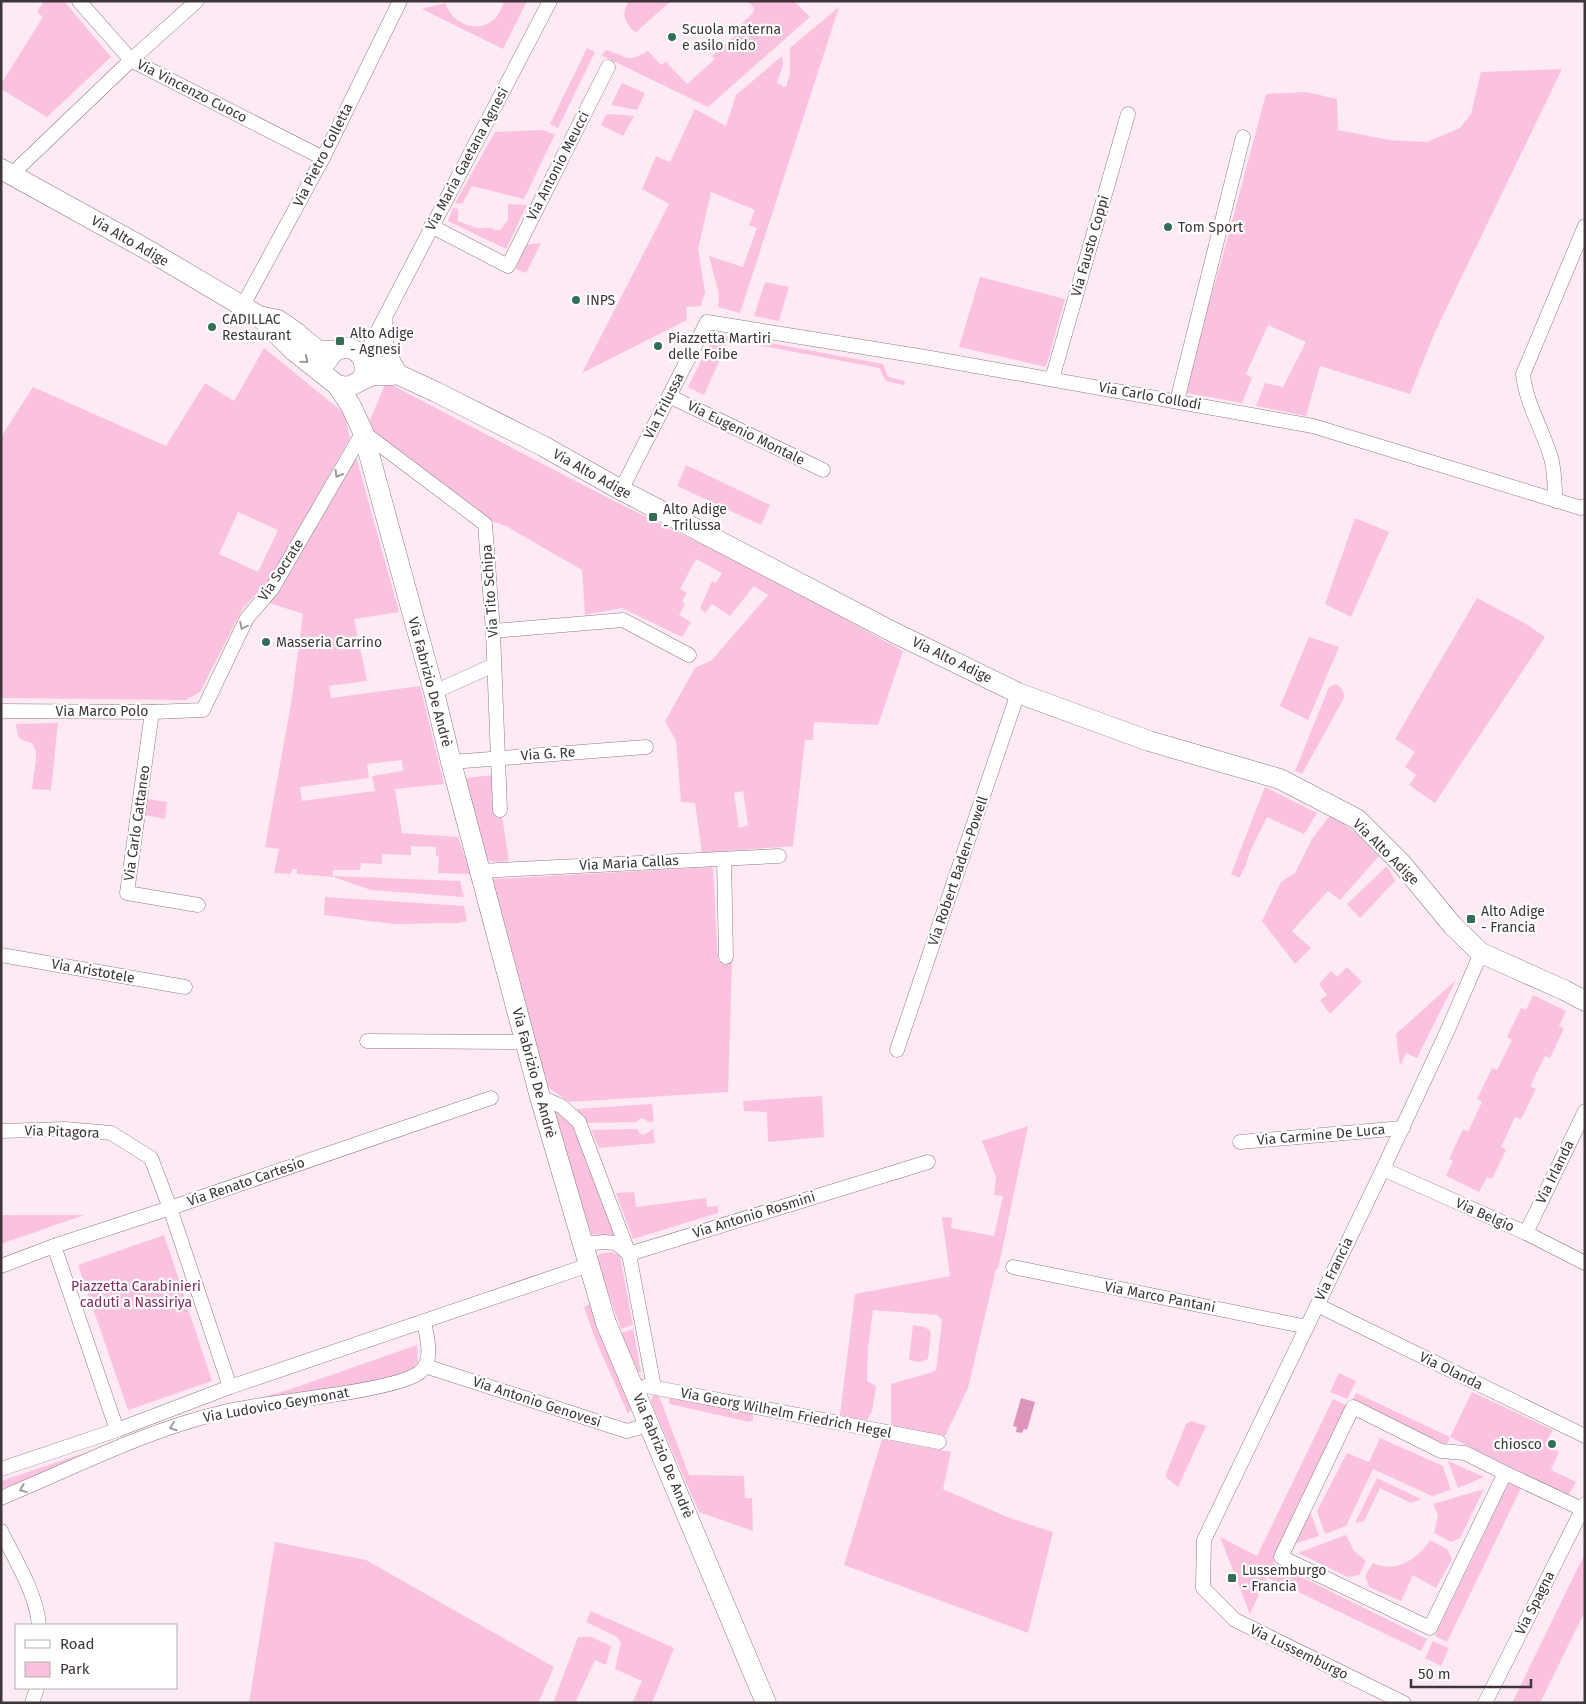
<svg xmlns="http://www.w3.org/2000/svg" width="1586" height="1704" viewBox="0 0 1586 1704" font-family="'Fira Sans',sans-serif">
<style>
.green{fill:#fac2df;fill-rule:evenodd}
.water{fill:#dd94bb}
.lines{fill:none;stroke-linecap:round;stroke-linejoin:round}
.street-casing{stroke:#8c7a83;stroke-width:15}
.secondary-casing{stroke:#8c7a83;stroke-width:21}
.street{stroke:#fff;stroke-width:14}
.secondary{stroke:#fff;stroke-width:20}
.oneway{stroke:#9e9a9c}
.poi-dot{fill:#346e57;stroke:#fff;stroke-width:2}
.labels{text-anchor:middle;dominant-baseline:central;stroke-width:4.5;stroke-linejoin:round;paint-order:stroke}
.poi-label{font-size:14px;fill:#3d3539;stroke:#fff;text-anchor:start}
.street-label{font-size:14px;fill:#3d3539;stroke:#fff}
.park-label{font-size:14px;fill:#812c60;stroke:#fff}
</style>
<rect width="100%" height="100%" fill="#feeaf4"/>
<!-- green -->
<g class="green">
<path d="M 44,1 L 64,1 L 111,57 L 47,117 L 1,89 L 1,84 L 43,17 L 37,12 Z"/>
<path d="M 504,1 L 527,1 L 503,49 L 422,9 L 445,3 C 457,34 496,35 504,1 Z"/>
<path d="M 629,1 L 671,1 L 635,33 C 625,21 620,16 629,1 Z"/>
<path d="M 748,1 L 796,1 L 795,2 L 810,17 L 708,107 L 601,55 L 606,50 C 629,56 624,64 648,51 L 661,65 L 666,62 L 687,84 L 715,59 L 712,56 L 737,34 L 734,31 L 753,13 L 754,8 Z"/>
<path d="M 839,7 L 740,313 L 718,307 L 719,294 L 709,256 L 743,267 L 757,228 L 749,225 L 755,210 L 711,192 L 698,249 L 705,292 L 701,306 L 686,307 L 687,320 L 582,373 L 669,204 L 642,189 L 656,156 L 670,162 L 695,109 L 726,126 L 736,95 L 782,56 L 783,65 L 777,83 L 786,87 L 790,73 L 790,48 Z"/>
<path d="M 587,48 L 595,52 L 558,128 L 550,124 Z"/>
<path d="M 1562,69 L 1435,332 L 1410,394 L 1320,366 L 1306,416 L 1256,406 L 1265,383 L 1283,387 L 1306,342 L 1268,325 L 1246,374 L 1252,378 L 1242,403 L 1182,392 L 1220,266 L 1266,94 L 1306,92 L 1337,99 L 1338,130 L 1389,140 L 1427,142 L 1460,128 L 1471,114 L 1481,72 Z"/>
<path d="M 622,83 L 645,93 L 637,110 L 611,105 Z"/>
<path d="M 613,114 L 634,116 L 623,136 L 601,125 L 606,115 Z"/>
<path d="M 542,130 L 555,134 L 524,199 L 472,186 L 462,204 L 455,203 L 495,132 Z"/>
<path d="M 508,204 L 527,205 L 506,249 L 448,221 L 453,208 L 458,209 L 458,221 L 477,228 L 492,228 L 495,230 L 500,230 L 508,220 Z"/>
<path d="M 541,243 L 526,273 L 514,268 L 525,245 Z"/>
<path d="M 980,277 L 1065,299 L 1046,367 L 959,347 Z"/>
<path d="M 765,282 L 789,287 L 779,321 L 754,316 Z"/>
<path d="M 715,333 L 730,337 L 704,395 L 688,387 Z"/>
<path d="M 749,339 L 883,364 L 888,377 L 905,381 L 904,385 L 886,381 L 879,368 L 748,343 Z"/>
<path d="M 264,348 L 344,413 L 350,438 L 271,579 L 243,608 L 200,692 L 186,700 L 1,698 L 1,437 L 33,387 L 166,446 L 205,383 L 234,401 ZM 238,512 L 278,530 L 258,572 L 219,554 Z"/>
<path d="M 386,382 L 614,501 L 780,583 L 903,651 L 878,725 L 814,722 L 813,740 L 805,740 L 793,846 L 702,853 L 695,803 L 681,802 L 676,741 L 665,721 L 695,668 L 712,660 L 768,595 L 754,586 L 730,616 L 712,604 L 705,613 L 700,608 L 712,581 L 716,583 L 722,573 L 696,559 L 680,589 L 687,593 L 682,601 L 685,604 L 679,615 L 691,622 L 682,637 L 622,608 L 585,615 L 582,570 L 506,526 L 488,520 L 372,433 L 370,420 ZM 743,791 L 748,825 L 739,828 L 734,793 Z"/>
<path d="M 355,453 L 399,612 L 354,619 L 367,681 L 329,686 L 331,698 L 420,686 L 444,784 L 395,789 L 402,833 L 458,837 L 471,874 L 438,873 L 439,856 L 436,856 L 436,847 L 411,846 L 411,855 L 382,854 L 382,864 L 361,863 L 360,870 L 333,870 L 333,876 L 460,881 L 464,897 L 371,890 L 333,877 L 297,874 L 297,869 L 292,869 L 291,874 L 274,873 L 279,849 L 265,847 L 291,704 L 303,614 L 270,603 ZM 402,760 L 403,771 L 372,776 L 375,791 L 302,801 L 300,787 L 369,778 L 367,764 Z"/>
<path d="M 686,465 L 770,505 L 761,525 L 677,486 Z"/>
<path d="M 1355,518 L 1389,532 L 1351,617 L 1325,604 Z"/>
<path d="M 1477,598 L 1526,624 L 1545,637 L 1435,803 L 1409,785 L 1416,775 L 1405,767 L 1415,752 L 1395,739 Z"/>
<path d="M 1309,637 L 1339,647 L 1308,720 L 1280,706 Z"/>
<path d="M 1336,684 L 1341,688 L 1345,696 L 1302,774 L 1295,771 L 1329,687 Z"/>
<path d="M 58,723 L 51,790 L 32,789 L 36,760 L 36,751 L 32,743 C 18,739 18,739 16,724 Z"/>
<path d="M 494,775 L 494,814 L 502,816 L 509,861 L 497,862 L 485,860 L 465,778 Z"/>
<path d="M 1265,787 L 1317,813 L 1304,834 L 1267,817 L 1250,851 L 1246,865 L 1239,878 L 1231,874 Z"/>
<path d="M 147,799 L 167,802 L 165,819 L 145,815 Z"/>
<path d="M 1331,814 L 1358,835 L 1379,856 L 1340,900 L 1328,891 L 1292,931 L 1311,948 L 1295,964 L 1262,921 L 1281,882 L 1295,873 L 1312,839 Z"/>
<path d="M 1387,866 L 1395,881 L 1360,918 L 1347,904 Z"/>
<path d="M 713,867 L 718,961 L 732,962 L 728,1092 L 569,1102 L 546,1086 L 492,879 Z"/>
<path d="M 325,897 L 464,906 L 467,921 L 459,923 L 393,924 L 324,915 Z"/>
<path d="M 1347,967 L 1362,982 L 1330,1014 L 1320,1000 L 1327,995 L 1319,984 L 1331,971 L 1337,977 Z"/>
<path d="M 1456,980 L 1417,1058 L 1406,1053 L 1400,1066 L 1396,1034 Z"/>
<path d="M 1533,995 L 1566,1011 L 1559,1026 L 1564,1028 L 1550,1058 L 1545,1056 L 1530,1086 L 1536,1089 L 1521,1119 L 1515,1117 L 1501,1147 L 1506,1150 L 1492,1179 L 1487,1177 L 1479,1192 L 1446,1176 L 1453,1161 L 1449,1159 L 1463,1129 L 1468,1132 L 1482,1102 L 1477,1099 L 1492,1068 L 1497,1070 L 1512,1040 L 1507,1037 L 1521,1008 L 1526,1010 Z"/>
<path d="M 822,1096 L 824,1137 L 768,1142 L 767,1112 L 744,1111 L 743,1101 Z"/>
<path d="M 652,1104 L 654,1121 L 649,1122 L 642,1118 L 636,1122 L 588,1123 L 576,1109 Z"/>
<path d="M 554,1111 L 559,1112 L 574,1124 L 615,1236 L 590,1234 Z"/>
<path d="M 1028,1126 L 998,1269 L 996,1269 L 968,1388 L 945,1436 L 891,1427 L 891,1384 L 936,1371 L 942,1320 L 937,1315 L 873,1310 L 868,1348 L 867,1381 L 876,1386 L 872,1412 L 866,1421 L 840,1415 L 855,1294 L 950,1276 L 942,1217 L 952,1218 L 951,1228 L 994,1236 L 1003,1196 L 994,1195 L 996,1177 L 982,1141 Z"/>
<path d="M 637,1129 L 640,1134 L 644,1135 L 653,1129 L 655,1143 L 599,1148 L 591,1130 Z"/>
<path d="M 634,1192 L 636,1207 L 706,1198 L 707,1207 L 718,1206 L 718,1213 L 633,1239 L 616,1193 Z"/>
<path d="M 1,1215 L 84,1215 L 1,1244 Z"/>
<path d="M 164,1235 L 212,1381 L 128,1410 L 78,1265 Z"/>
<path d="M 612,1252 L 620,1256 L 633,1325 L 621,1329 L 596,1258 L 599,1254 Z"/>
<path d="M 590,1304 L 632,1407 L 628,1414 L 594,1336 L 584,1307 Z"/>
<path d="M 913,1325 L 925,1327 L 931,1332 L 928,1359 L 920,1362 L 909,1360 Z"/>
<path d="M 633,1329 L 641,1372 L 635,1372 L 620,1333 Z"/>
<path d="M 417,1345 L 418,1362 L 410,1371 L 360,1386 L 249,1401 L 291,1389 Z"/>
<path d="M 1339,1373 L 1356,1381 L 1347,1399 L 1330,1392 Z"/>
<path d="M 657,1391 L 689,1475 L 744,1476 L 745,1498 L 752,1498 L 753,1531 L 699,1512 L 651,1402 L 652,1397 Z"/>
<path d="M 1472,1392 L 1553,1430 L 1545,1444 L 1559,1452 L 1551,1470 L 1576,1482 L 1568,1496 L 1450,1437 L 1447,1445 L 1352,1401 L 1356,1393 L 1450,1437 Z"/>
<path d="M 670,1395 L 747,1411 L 753,1415 L 753,1420 L 750,1422 L 669,1404 Z"/>
<path d="M 1333,1399 L 1350,1407 L 1273,1563 L 1427,1639 L 1421,1651 L 1267,1577 L 1250,1614 L 1220,1537 L 1257,1556 Z"/>
<path d="M 1191,1421 L 1206,1426 L 1178,1487 L 1167,1478 L 1166,1474 L 1186,1424 Z"/>
<path d="M 141,1434 L 43,1474 L 1,1489 L 1,1481 Z"/>
<path d="M 1380,1438 L 1443,1466 L 1451,1490 L 1432,1496 L 1373,1469 L 1346,1526 L 1325,1534 L 1317,1511 L 1347,1453 L 1369,1462 Z"/>
<path d="M 882,1439 L 951,1452 L 943,1489 L 1007,1517 L 1053,1532 L 1028,1633 L 844,1565 Z"/>
<path d="M 1448,1461 L 1484,1477 L 1458,1488 Z"/>
<path d="M 1377,1478 L 1421,1499 L 1411,1503 L 1380,1488 L 1364,1521 L 1355,1523 Z"/>
<path d="M 1509,1482 L 1521,1488 L 1447,1642 L 1435,1636 Z"/>
<path d="M 1484,1489 L 1460,1538 L 1451,1542 L 1434,1533 L 1438,1515 L 1433,1504 Z"/>
<path d="M 1310,1511 L 1319,1536 L 1294,1544 Z"/>
<path d="M 1346,1535 L 1354,1551 L 1366,1561 L 1359,1575 L 1348,1577 L 1298,1553 Z"/>
<path d="M 1430,1540 L 1447,1549 L 1452,1559 L 1436,1588 L 1413,1575 L 1401,1601 L 1369,1587 L 1365,1576 L 1373,1563 C 1395,1574 1418,1559 1430,1540 Z"/>
<path d="M 275,1542 L 366,1560 L 554,1667 L 538,1703 L 249,1703 Z"/>
<path d="M 1585,1553 L 1585,1611 L 1540,1703 L 1512,1703 Z"/>
<path d="M 591,1611 L 674,1648 L 652,1703 L 632,1703 L 642,1681 L 615,1669 L 621,1643 L 617,1637 L 586,1622 Z"/>
<path d="M 578,1637 L 591,1637 L 611,1646 L 606,1665 L 595,1660 L 576,1701 L 580,1703 L 553,1703 Z"/>
<path d="M 1433,1641 L 1449,1648 L 1441,1666 L 1425,1658 Z"/>
</g>
<!-- water -->
<path class="water" d="M 1021,1398 L 1035,1402 L 1027,1430 L 1024,1429 L 1022,1433 L 1016,1432 L 1017,1427 L 1013,1426 Z"/>
<g class="lines">
<!-- street casing -->
<g class="street-casing">
<g id="street">
<path d="M 79,1 L 131,60 L 323,158"/>
<path d="M 11,175 L 131,60 L 197,1"/>
<path d="M 431,226 L 508,266 L 608,67"/>
<path d="M 242,307 L 323,158 L 400,1"/>
<path d="M 385,321 C 384,348 389,354 402,376"/>
<path d="M 363,359 L 550,1"/>
<path d="M 1052,379 L 1128,114"/>
<path d="M 669,396 L 823,470"/>
<path d="M 1177,401 L 1243,137"/>
<path d="M 621,490 L 707,322 L 925,357 L 1313,426 L 1581,508 L 1585,506"/>
<path d="M 1556,501 C 1554,487 1555,471 1551,458 C 1543,430 1526,404 1523,374 L 1585,226"/>
<path d="M 493,631 L 623,620 L 689,655"/>
<path d="M 434,692 L 494,665"/>
<path d="M 1,711 L 152,712 L 203,710 L 247,618 L 272,589 L 363,432 L 485,524 L 493,631 L 500,810"/>
<path d="M 152,712 L 127,893 L 198,905"/>
<path d="M 451,762 L 646,747"/>
<path d="M 724,859 L 726,957"/>
<path d="M 479,871 L 779,856"/>
<path d="M 1,955 L 185,987"/>
<path d="M 367,1041 L 525,1042"/>
<path d="M 897,1050 L 1018,693"/>
<path d="M 540,1097 L 561,1106 L 579,1122 L 629,1254 L 654,1387"/>
<path d="M 1,1131 L 65,1129 L 111,1133 L 151,1158 L 170,1208 L 230,1387"/>
<path d="M 1240,1142 L 1403,1128"/>
<path d="M 1383,1169 L 1526,1233 L 1585,1263"/>
<path d="M 1526,1233 L 1585,1111"/>
<path d="M 583,1244 L 604,1242 L 616,1243 L 629,1254 L 928,1162"/>
<path d="M 54,1246 L 117,1430"/>
<path d="M 1,1266 L 54,1246 L 170,1208 L 491,1098"/>
<path d="M 1013,1267 L 1307,1327"/>
<path d="M 1317,1305 L 1585,1436"/>
<path d="M 425,1366 L 627,1431 L 638,1428 L 648,1423"/>
<path d="M 646,1386 L 939,1442"/>
<path d="M 1,1469 L 117,1430 L 230,1387 L 589,1265"/>
<path d="M 1505,1473 L 1465,1453 L 1441,1451 L 1353,1407 L 1281,1557 L 1430,1628 L 1505,1473 L 1582,1509"/>
<path d="M 1,1498 C 73,1468 144,1431 220,1413 C 256,1404 295,1401 332,1395 C 352,1392 406,1384 420,1372 C 434,1361 427,1337 424,1322"/>
<path d="M 1,1531 C 15,1560 36,1592 39,1625"/>
<path d="M 32,1703 L 37,1688"/>
<path d="M 1404,1703 L 1235,1620 L 1203,1588 L 1204,1540 L 1383,1169 L 1450,1025 L 1481,953"/>
<path d="M 1485,1703 L 1585,1504"/>
</g>
</g>
<!-- secondary casing -->
<g class="secondary-casing">
<g id="secondary">
<path d="M 1,169 L 146,249 L 259,316 L 278,320 L 297,333 L 302,338 L 319,351 L 335,351"/>
<path d="M 261,318 L 294,351 L 337,385 L 348,387 L 372,375 L 393,375"/>
<path d="M 327,361 C 339,338 369,348 364,374"/>
<path d="M 364,362 L 382,367 L 436,392 L 543,446 L 621,490 L 893,632 L 1018,693 L 1149,741 L 1280,779 L 1357,819 L 1402,864 L 1453,926 L 1481,953 L 1564,990 L 1585,1001"/>
<path d="M 337,385 L 351,406 L 363,432 L 434,692 L 451,762 L 540,1097 L 606,1323 L 766,1703"/>
</g>
</g>
<!-- street -->
<use href="#street" class="street"/>
<!-- secondary -->
<use href="#secondary" class="secondary"/>
</g>
<!-- one-way arrows -->
<defs><path id="oneway-chevron" d="M-2-3.5L2.5 0L-2 3.5" fill="none" stroke-width="1.6" stroke-linecap="round" stroke-linejoin="round" transform="scale(1.25)"/></defs>
<g class="oneway">
<use href="#oneway-chevron" transform="translate(305 360) rotate(39)"/>
<use href="#oneway-chevron" transform="translate(338 474) rotate(120)"/>
<use href="#oneway-chevron" transform="translate(243 626) rotate(116)"/>
<use href="#oneway-chevron" transform="translate(173 1427) rotate(161)"/>
<use href="#oneway-chevron" transform="translate(23 1489) rotate(158)"/>
</g>
<!-- markers -->
<g class="poi-dot">
<circle cx="672" cy="37" r="5"/>
<circle cx="1168" cy="227" r="5"/>
<circle cx="576" cy="300" r="5"/>
<circle cx="212" cy="327" r="5"/>
<rect x="335" y="336" width="10" height="10" rx="2.5"/>
<circle cx="658" cy="346" r="5"/>
<rect x="648" y="512" width="10" height="10" rx="2.5"/>
<circle cx="266" cy="642" r="5"/>
<rect x="1466" y="914" width="10" height="10" rx="2.5"/>
<circle cx="1552" cy="1444" r="5"/>
<rect x="1227" y="1573" width="10" height="10" rx="2.5"/>
</g>
<g class="labels">
<!-- poi labels -->
<g class="poi-label">
<text x="682" y="29">Scuola materna<tspan x="682" dy="16">e asilo nido</tspan></text>
<text x="1178" y="227">Tom Sport</text>
<text x="586" y="300">INPS</text>
<text x="222" y="319">CADILLAC<tspan x="222" dy="16">Restaurant</tspan></text>
<text x="350" y="333">Alto Adige<tspan x="350" dy="16">- Agnesi</tspan></text>
<text x="668" y="338">Piazzetta Martiri<tspan x="668" dy="16">delle Foibe</tspan></text>
<text x="663" y="509">Alto Adige<tspan x="663" dy="16">- Trilussa</tspan></text>
<text x="276" y="642">Masseria Carrino</text>
<text x="1481" y="911">Alto Adige<tspan x="1481" dy="16">- Francia</tspan></text>
<text x="1542" y="1444" text-anchor="end">chiosco</text>
<text x="1242" y="1570">Lussemburgo<tspan x="1242" dy="16">- Francia</tspan></text>
</g>
<!-- street labels -->
<g class="street-label">
<text transform="translate(192 91) rotate(27)">Via Vincenzo Cuoco</text>
<text transform="translate(323 155) rotate(-63)">Via Pietro Colletta</text>
<text transform="translate(467 159) rotate(-62)">Via Maria Gaetana Agnesi</text>
<text transform="translate(558 166) rotate(-63)">Via Antonio Meucci</text>
<text transform="translate(130 241) rotate(30)">Via Alto Adige</text>
<text transform="translate(1090 246) rotate(-74)">Via Fausto Coppi</text>
<text transform="translate(1150 396) rotate(10)">Via Carlo Collodi</text>
<text transform="translate(664 406) rotate(-63)">Via Trilussa</text>
<text transform="translate(746 433) rotate(26)">Via Eugenio Montale</text>
<text transform="translate(592 474) rotate(29)">Via Alto Adige</text>
<text transform="translate(281 570) rotate(-57)">Via Socrate</text>
<text transform="translate(490 591) rotate(-94)">Via Tito Schipa</text>
<text transform="translate(952 660) rotate(26)">Via Alto Adige</text>
<text transform="translate(430 682) rotate(75)">Via Fabrizio De Andrè</text>
<text x="102" y="711">Via Marco Polo</text>
<text transform="translate(548 754) rotate(-4)">Via G. Re</text>
<text transform="translate(137 823) rotate(-82)">Via Carlo Cattaneo</text>
<text transform="translate(1386 852) rotate(45)">Via Alto Adige</text>
<text transform="translate(629 863) rotate(-3)">Via Maria Callas</text>
<text transform="translate(958 871) rotate(-71)">Via Robert Baden-Powell</text>
<text transform="translate(93 971) rotate(10)">Via Aristotele</text>
<text transform="translate(534 1073) rotate(75)">Via Fabrizio De Andrè</text>
<text transform="translate(62 1132) rotate(2)">Via Pitagora</text>
<text transform="translate(1321 1135) rotate(-5)">Via Carmine De Luca</text>
<text transform="translate(1555 1172) rotate(-64)">Via Irlanda</text>
<text transform="translate(246 1182) rotate(-19)">Via Renato Cartesio</text>
<text transform="translate(754 1215) rotate(-17)">Via Antonio Rosmini</text>
<text transform="translate(1485 1215) rotate(24)">Via Belgio</text>
<text transform="translate(1334 1269) rotate(-64)">Via Francia</text>
<text transform="translate(1160 1297) rotate(11)">Via Marco Pantani</text>
<text transform="translate(1451 1371) rotate(26)">Via Olanda</text>
<text transform="translate(537 1402) rotate(18)">Via Antonio Genovesi</text>
<text transform="translate(276 1405) rotate(-10)">Via Ludovico Geymonat</text>
<text transform="translate(786 1413) rotate(11)">Via Georg Wilhelm Friedrich Hegel</text>
<text transform="translate(663 1456) rotate(67)">Via Fabrizio De Andrè</text>
<text transform="translate(1535 1603) rotate(-63)">Via Spagna</text>
<text transform="translate(1299 1652) rotate(26)">Via Lussemburgo</text>
</g>
<!-- park labels -->
<g class="park-label">
<text x="136" y="1286">Piazzetta Carabinieri<tspan x="136" dy="16">caduti a Nassiriya</tspan></text>
</g>
</g>
<!-- border -->
<rect width="1586" height="1704" fill="none" stroke="#3d3539" stroke-width="5"/>
<!-- legend -->
<rect x="15" y="1624" width="162" height="65" fill="#ffffff" stroke="#b1aeb0"/>
<rect x="25" y="1640" width="25" height="8" fill="#ffffff" stroke="#b1aeb0"/>
<text x="60" y="1649" font-size="15" fill="#3d3539">Road</text>
<rect x="25" y="1662" width="25" height="15" fill="#fac2df" stroke="#b1aeb0"/>
<text x="60" y="1674" font-size="15" fill="#3d3539">Park</text>
<!-- scale -->
<path d="M1411 1679v8h120v-8" fill="none" stroke="#3d3539" stroke-width="2.5"/>
<text x="1418" y="1679" font-size="15" fill="#3d3539" stroke="#ffffff" stroke-width="4" paint-order="stroke">50 m</text>
</svg>
